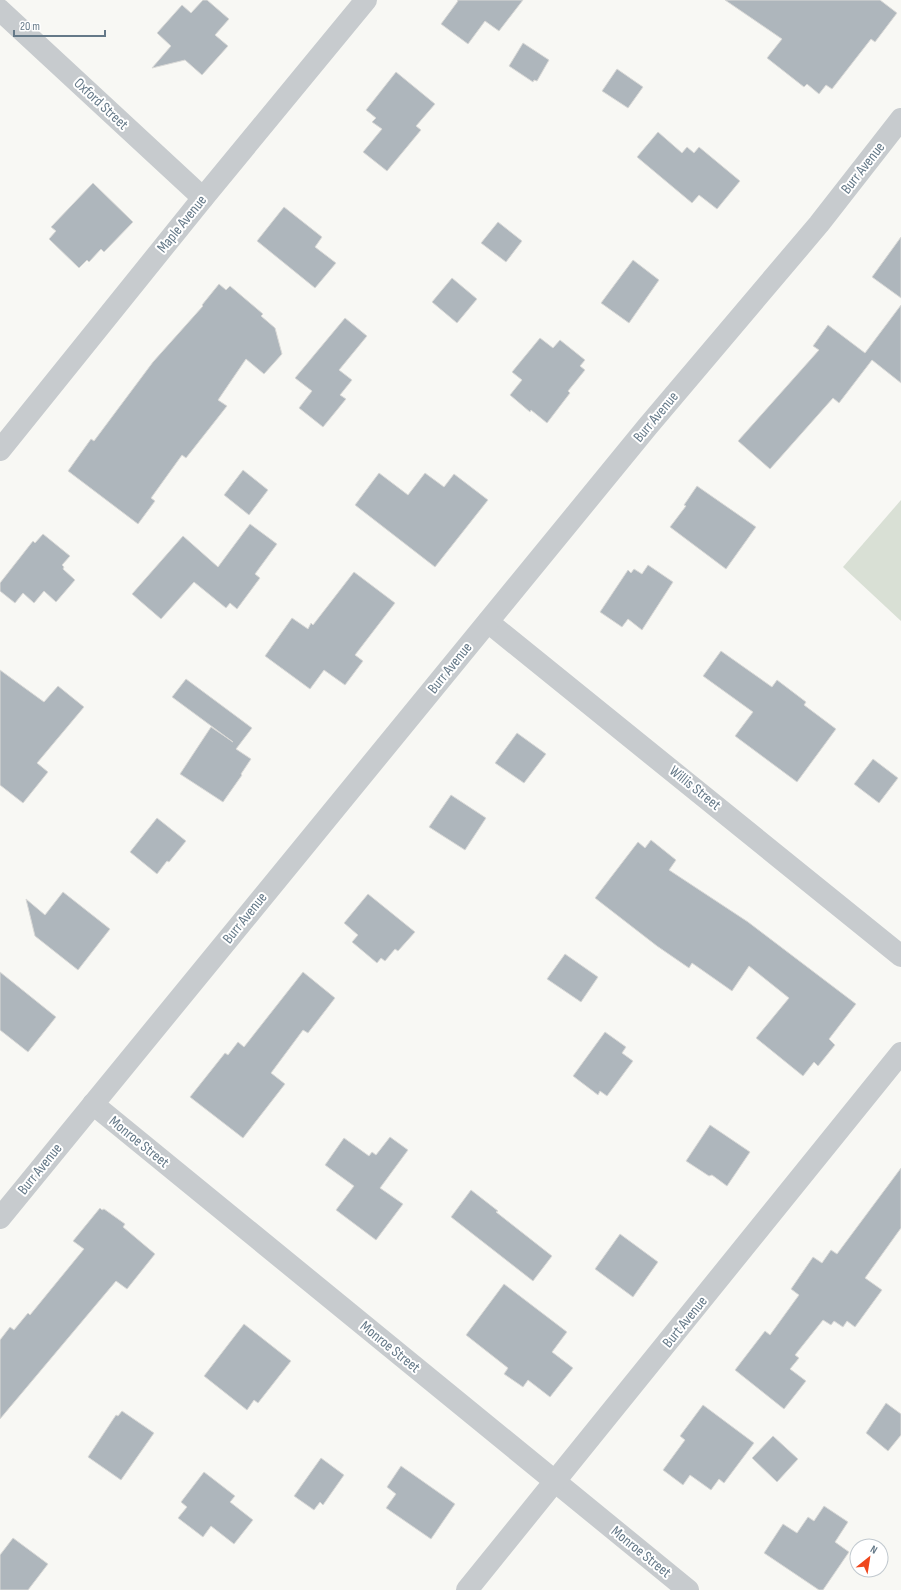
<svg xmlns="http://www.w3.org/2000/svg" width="901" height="1590" viewBox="0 0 901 1590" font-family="'Sofia Sans Condensed',sans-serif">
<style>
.green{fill:#d9e0d5}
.building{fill:#aeb6bc;stroke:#d9d9d7}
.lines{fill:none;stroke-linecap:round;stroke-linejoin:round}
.minor{stroke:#c7cbce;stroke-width:22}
.labels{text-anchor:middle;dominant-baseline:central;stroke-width:4;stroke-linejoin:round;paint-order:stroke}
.street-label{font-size:15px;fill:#657988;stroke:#fff}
</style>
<rect width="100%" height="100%" fill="#f8f8f4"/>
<!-- green -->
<path class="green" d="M 901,500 L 901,621 L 843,567 Z"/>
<!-- building -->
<g class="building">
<path d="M 203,0 L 207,0 L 229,19 L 215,35 L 228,46 L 202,75 L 185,60 L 152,68 L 171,46 L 157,33 L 182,5 L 191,13 Z"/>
<path d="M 457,0 L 523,0 L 499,31 L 485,21 L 468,44 L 441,24 L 458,1 Z"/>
<path d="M 725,0 L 880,0 L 897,13 L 875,42 L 871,39 L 832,89 L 826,85 L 819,94 L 807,84 L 804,87 L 767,58 L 782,39 Z"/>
<path d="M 523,43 L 549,60 L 537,81 L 534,80 L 533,82 L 509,66 Z"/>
<path d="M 617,69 L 643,87 L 628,108 L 602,91 Z"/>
<path d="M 396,72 L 435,104 L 416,126 L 421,130 L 387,171 L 363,152 L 382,129 L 372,122 L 376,118 L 366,110 Z"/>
<path d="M 658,132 L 682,153 L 687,147 L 694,153 L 699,147 L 740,181 L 717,209 L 699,195 L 692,203 L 637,157 Z"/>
<path d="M 93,183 L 133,222 L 104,252 L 101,249 L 89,262 L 87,260 L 79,268 L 49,239 L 56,231 L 51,227 Z"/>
<path d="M 284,207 L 322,237 L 315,247 L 336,263 L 315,288 L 257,241 Z"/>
<path d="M 498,222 L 522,241 L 506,262 L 481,243 Z"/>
<path d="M 901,237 L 901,298 L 872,277 Z"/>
<path d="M 633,260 L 659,280 L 629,323 L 601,303 Z"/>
<path d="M 452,278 L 477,299 L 457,323 L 432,302 Z"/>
<path d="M 219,284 L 226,290 L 230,286 L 263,314 L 261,316 L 275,328 L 282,354 L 264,374 L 246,359 L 218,400 L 227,406 L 186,458 L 182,455 L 151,498 L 155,501 L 138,524 L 68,471 L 91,439 L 94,441 L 153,362 L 203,306 L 202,305 Z"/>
<path d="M 901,305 L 901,383 L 872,360 L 839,403 L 833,398 L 770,469 L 738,441 L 819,350 L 813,346 L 828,325 L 865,353 Z"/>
<path d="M 345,318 L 367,336 L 339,370 L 352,380 L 340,395 L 346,399 L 323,427 L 299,408 L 312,391 L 295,378 Z"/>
<path d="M 540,338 L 553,348 L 560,340 L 585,360 L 580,366 L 585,370 L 568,391 L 570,393 L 547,423 L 531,410 L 530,412 L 510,395 L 522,380 L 512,372 Z"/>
<path d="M 243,470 L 268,490 L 249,515 L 224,495 Z"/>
<path d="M 379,473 L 408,495 L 425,473 L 444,487 L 454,474 L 488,500 L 435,567 L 355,505 Z"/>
<path d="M 697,486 L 756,527 L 726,569 L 670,527 L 686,506 L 684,505 Z"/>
<path d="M 250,524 L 277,544 L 255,574 L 260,578 L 237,609 L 230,603 L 226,608 L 194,582 L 161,619 L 132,594 L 183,536 L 218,567 Z"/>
<path d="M 43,534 L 70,556 L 62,565 L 64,567 L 63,569 L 75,580 L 56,602 L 44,591 L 34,603 L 23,593 L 15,603 L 0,591 L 0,583 L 33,541 L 35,543 Z"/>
<path d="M 648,565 L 673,582 L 642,630 L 628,619 L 622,627 L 600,612 L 628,570 L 631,573 L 634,569 L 642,574 Z"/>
<path d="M 354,572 L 395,603 L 355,655 L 363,661 L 345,685 L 324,670 L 310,689 L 265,656 L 292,618 L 308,629 L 311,623 L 313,625 Z"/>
<path d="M 721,651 L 772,687 L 777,680 L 806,702 L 804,705 L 836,729 L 797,782 L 735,736 L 753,712 L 703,676 Z"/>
<path d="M 0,670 L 44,702 L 58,686 L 84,707 L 37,763 L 48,772 L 23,803 L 0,785 Z"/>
<path d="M 186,679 L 252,728 L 236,749 L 251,759 L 241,774 L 242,775 L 223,802 L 180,774 L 211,727 L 233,742 L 172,697 Z"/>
<path d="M 517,733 L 546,754 L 524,783 L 495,763 Z"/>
<path d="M 873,759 L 898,778 L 879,803 L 854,784 Z"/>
<path d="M 451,795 L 486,818 L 465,850 L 429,827 Z"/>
<path d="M 157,818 L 186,841 L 169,862 L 167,861 L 157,874 L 130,852 Z"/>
<path d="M 651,840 L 676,860 L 669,870 L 748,922 L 856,1004 L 829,1039 L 835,1045 L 818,1066 L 814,1062 L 803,1076 L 756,1038 L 789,998 L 749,966 L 732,991 L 692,963 L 689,968 L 657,946 L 595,898 L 638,842 L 645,848 Z"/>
<path d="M 63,892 L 110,929 L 78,970 L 35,936 L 26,899 L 45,915 Z"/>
<path d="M 368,894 L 415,932 L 398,951 L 395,949 L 385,961 L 381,958 L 377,963 L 352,942 L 358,935 L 344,923 Z"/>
<path d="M 565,954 L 598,977 L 581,1002 L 547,979 Z"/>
<path d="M 0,972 L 56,1017 L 28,1052 L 0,1030 Z"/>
<path d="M 303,972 L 335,998 L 308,1033 L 303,1030 L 271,1073 L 285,1084 L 243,1138 L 190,1097 L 225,1053 L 228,1055 L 238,1042 L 244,1047 Z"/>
<path d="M 605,1032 L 626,1047 L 622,1053 L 633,1061 L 607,1096 L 600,1091 L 598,1095 L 573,1076 Z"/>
<path d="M 710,1125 L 750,1152 L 727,1186 L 712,1175 L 709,1176 L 686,1161 Z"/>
<path d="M 390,1137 L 408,1150 L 380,1188 L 403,1204 L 376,1240 L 336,1210 L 354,1186 L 325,1165 L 344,1138 L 369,1156 L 372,1152 L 376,1155 Z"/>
<path d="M 901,1168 L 901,1228 L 865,1278 L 882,1290 L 855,1327 L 847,1321 L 843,1327 L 834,1321 L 831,1325 L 823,1320 L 795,1355 L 799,1358 L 790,1369 L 806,1381 L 784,1409 L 735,1370 L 765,1331 L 770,1335 L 799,1295 L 791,1289 L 813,1257 L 822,1263 L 831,1250 L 837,1254 Z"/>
<path d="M 471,1190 L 498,1211 L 496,1212 L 552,1256 L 533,1281 L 451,1217 Z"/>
<path d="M 100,1208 L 102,1210 L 104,1209 L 125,1224 L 123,1227 L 155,1254 L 127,1289 L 116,1281 L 0,1419 L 0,1340 L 10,1327 L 14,1330 L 28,1313 L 30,1315 L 84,1249 L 73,1241 Z"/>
<path d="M 620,1234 L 658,1262 L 633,1297 L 595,1269 Z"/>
<path d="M 504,1284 L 567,1332 L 552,1352 L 573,1368 L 550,1397 L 528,1380 L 523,1387 L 504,1374 L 508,1368 L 466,1335 Z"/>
<path d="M 244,1324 L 291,1361 L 258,1403 L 254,1400 L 247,1410 L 204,1376 Z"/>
<path d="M 886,1403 L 901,1414 L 901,1435 L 888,1451 L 866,1433 Z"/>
<path d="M 703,1405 L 754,1443 L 724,1483 L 719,1479 L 711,1490 L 690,1475 L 683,1485 L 663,1470 L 685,1440 L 680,1436 Z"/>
<path d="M 122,1411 L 154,1433 L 121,1480 L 88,1457 L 116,1415 L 118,1416 Z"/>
<path d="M 773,1436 L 798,1459 L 777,1482 L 752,1458 Z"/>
<path d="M 321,1458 L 344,1475 L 323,1505 L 320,1502 L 314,1510 L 294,1496 Z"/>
<path d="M 401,1466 L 455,1504 L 431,1539 L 386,1508 L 396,1494 L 387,1487 Z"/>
<path d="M 204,1472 L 235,1496 L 230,1502 L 253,1520 L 234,1544 L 211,1526 L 203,1537 L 178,1518 L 187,1507 L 181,1502 Z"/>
<path d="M 824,1506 L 848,1522 L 835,1542 L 849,1552 L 823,1590 L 819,1590 L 764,1553 L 783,1524 L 797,1533 L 808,1517 L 814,1521 Z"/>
<path d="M 13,1538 L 48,1564 L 28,1590 L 0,1590 L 0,1555 Z"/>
</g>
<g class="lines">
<!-- minor -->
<g class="minor">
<path d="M 0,10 L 203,198"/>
<path d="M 0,450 L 203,198 L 366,0"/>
<path d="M 488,622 L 901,956"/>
<path d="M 93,1104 L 688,1590"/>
<path d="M 0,1218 L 648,426 L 819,224 L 901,119"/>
<path d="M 467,1590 L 901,1053"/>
</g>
</g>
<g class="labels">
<!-- street labels -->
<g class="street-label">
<text transform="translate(101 104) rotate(43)">Oxford Street</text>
<text transform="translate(863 168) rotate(-52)">Burr Avenue</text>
<text transform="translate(182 224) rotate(-51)">Maple Avenue</text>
<text transform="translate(656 417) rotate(-50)">Burr Avenue</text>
<text transform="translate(450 668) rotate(-51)">Burr Avenue</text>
<text transform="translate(695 788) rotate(39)">Willis Street</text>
<text transform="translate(245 918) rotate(-51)">Burr Avenue</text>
<text transform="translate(139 1142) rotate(39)">Monroe Street</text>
<text transform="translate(40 1169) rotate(-51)">Burr Avenue</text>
<text transform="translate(685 1322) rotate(-51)">Burt Avenue</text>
<text transform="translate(390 1347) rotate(39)">Monroe Street</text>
<text transform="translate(641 1552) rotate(39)">Monroe Street</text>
</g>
</g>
<!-- north arrow -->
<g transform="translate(869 1558) rotate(30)"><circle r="19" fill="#ffffff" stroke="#c1c9cf"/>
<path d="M0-3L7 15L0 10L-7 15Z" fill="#ef471d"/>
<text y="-6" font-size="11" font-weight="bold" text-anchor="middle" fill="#657988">N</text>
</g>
<!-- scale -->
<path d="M14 30v6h91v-6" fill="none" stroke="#657988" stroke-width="2"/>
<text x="20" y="30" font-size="12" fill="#657988" stroke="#ffffff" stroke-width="3" paint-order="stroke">20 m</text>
</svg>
